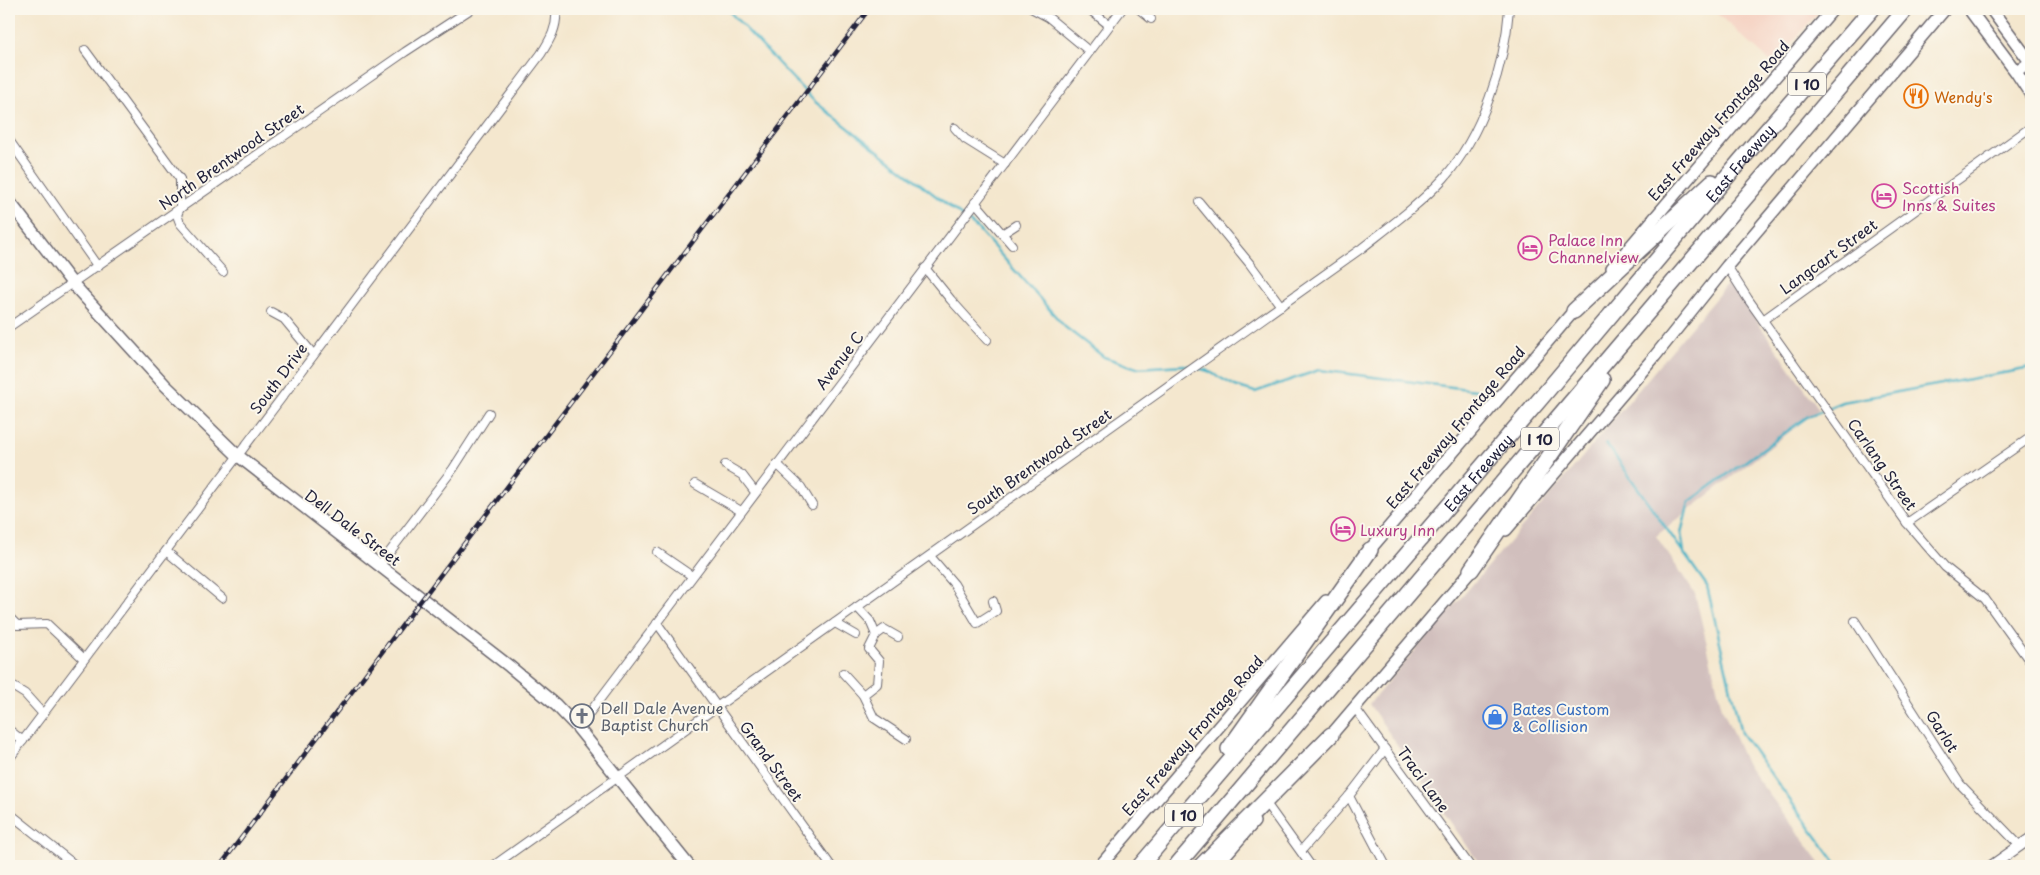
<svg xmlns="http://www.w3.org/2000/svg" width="2040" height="875" viewBox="0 0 2040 875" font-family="'Playpen Sans',sans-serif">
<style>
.built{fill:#f5d2c2}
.industrial{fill:#d1bfbd}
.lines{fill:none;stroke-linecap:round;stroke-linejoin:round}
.stream{stroke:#48b2c6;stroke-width:2.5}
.minor-casing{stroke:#6c676e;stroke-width:10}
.tertiary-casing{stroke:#6c676e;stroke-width:12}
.secondary-casing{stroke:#6c676e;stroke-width:14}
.motorway-casing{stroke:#6c676e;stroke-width:18}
.minor{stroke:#fff;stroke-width:8}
.tertiary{stroke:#fff;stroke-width:10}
.secondary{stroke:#fff;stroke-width:11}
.motorway{stroke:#fff;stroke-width:15}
.rail-casing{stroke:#22223b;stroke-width:4.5}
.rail{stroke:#fbf7ec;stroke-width:2.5;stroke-dasharray:8;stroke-linecap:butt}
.labels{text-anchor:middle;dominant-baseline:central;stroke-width:4;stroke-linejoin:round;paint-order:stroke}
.shield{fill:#fbf7ec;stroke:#636270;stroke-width:1}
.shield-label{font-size:14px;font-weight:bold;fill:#22223b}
.food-label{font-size:15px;fill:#c56008;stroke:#fbf7ec;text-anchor:start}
.street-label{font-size:15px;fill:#22223b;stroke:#fbf7ec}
.hotel-label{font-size:15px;fill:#b23c85;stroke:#fbf7ec;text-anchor:start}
.worship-label{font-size:15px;fill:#5b616d;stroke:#fbf7ec;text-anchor:start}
.shop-label{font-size:15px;fill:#366cbe;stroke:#fbf7ec;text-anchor:start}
</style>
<rect width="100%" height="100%" fill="#fbf7ec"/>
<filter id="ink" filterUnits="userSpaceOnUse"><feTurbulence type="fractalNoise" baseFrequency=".02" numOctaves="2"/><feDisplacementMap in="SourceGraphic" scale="10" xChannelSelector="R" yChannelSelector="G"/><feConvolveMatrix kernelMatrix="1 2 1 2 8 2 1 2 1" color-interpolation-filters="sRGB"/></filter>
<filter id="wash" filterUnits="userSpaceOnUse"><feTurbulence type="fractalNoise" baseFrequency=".0096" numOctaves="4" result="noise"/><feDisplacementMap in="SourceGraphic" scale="20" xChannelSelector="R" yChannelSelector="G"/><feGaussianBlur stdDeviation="1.12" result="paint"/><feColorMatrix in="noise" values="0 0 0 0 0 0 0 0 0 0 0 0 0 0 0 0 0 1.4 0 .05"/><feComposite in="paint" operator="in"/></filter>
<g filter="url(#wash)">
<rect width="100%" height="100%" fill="#f4e7ce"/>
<!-- built -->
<path class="built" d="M 1712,9 L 1821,9 L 1773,64 Z"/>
<!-- industrial -->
<path class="industrial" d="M 1729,282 L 1819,409 L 1656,536 L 1695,594 L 1722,708 L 1746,764 L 1823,866 L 1481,866 L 1369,704 L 1563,480 Z"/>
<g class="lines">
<!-- stream -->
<g class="stream">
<path d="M 727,9 L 814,101 L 977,228 L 1065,327 L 1104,357 L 1137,368 L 1184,365 L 1192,367"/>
<path d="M 1198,368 L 1208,371 L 1235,386 L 1255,392 L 1319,370 L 1491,392"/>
<path d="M 1606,443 L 1707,586 L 1741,733 L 1838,866"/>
<path d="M 1684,552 L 1681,533 L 1689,502 L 1807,417 L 1842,402 L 2031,368"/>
</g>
</g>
</g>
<g filter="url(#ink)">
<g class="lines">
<!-- minor casing -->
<g class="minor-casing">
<g id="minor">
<path d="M 1033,9 L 1048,17 L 1089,51"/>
<path d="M 1089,9 L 1109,25"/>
<path d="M 1139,9 L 1151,19"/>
<path d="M 85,50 L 180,179 L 180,208 L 177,215 L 180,223 L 223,272"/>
<path d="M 955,128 L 965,139 L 1005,164"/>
<path d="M 9,140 L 98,267"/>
<path d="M 975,202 L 1012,245"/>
<path d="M 1199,202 L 1250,264 L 1281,306"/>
<path d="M 1002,234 L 1016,225"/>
<path d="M 1727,266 L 1748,299 L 1907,523 L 1945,567 L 1985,599 L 2031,663"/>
<path d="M 925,268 L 951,300 L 987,340"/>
<path d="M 271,312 L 284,319 L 313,354"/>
<path d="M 1763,320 L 2031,127"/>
<path d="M 9,327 L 405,52 L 471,9"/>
<path d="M 777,464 L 801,487 L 812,505"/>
<path d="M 725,465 L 742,475 L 755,492"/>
<path d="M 695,484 L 741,511"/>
<path d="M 1907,523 L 2031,437"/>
<path d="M 166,551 L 222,598"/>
<path d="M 657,552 L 692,576"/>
<path d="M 930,556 L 954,584 L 977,623 L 996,611 L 993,601"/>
<path d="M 379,566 L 453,469 L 489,413"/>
<path d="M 857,607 L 870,621 L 876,635"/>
<path d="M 9,617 L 17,625 L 47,624 L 84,659"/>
<path d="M 1855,621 L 1960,784 L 2020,846"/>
<path d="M 657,623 L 831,866"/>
<path d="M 835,623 L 856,635"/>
<path d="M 843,673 L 863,695 L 874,718 L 906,739"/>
<path d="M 9,684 L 25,694 L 43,714"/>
<path d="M 863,695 L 877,684 L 879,661 L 869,649 L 876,635 L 884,629 L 898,637"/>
<path d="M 1355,708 L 1470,866"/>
<path d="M 578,728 L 1122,9"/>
<path d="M 9,730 L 23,741"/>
<path d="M 9,759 L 541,54 C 550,40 558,27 556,9"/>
<path d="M 1349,796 L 1386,866"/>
<path d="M 1268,806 L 1311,866"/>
<path d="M 9,813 L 76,866"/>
<path d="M 1301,851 L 1349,796 L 1385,749"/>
<path d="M 493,866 L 1362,248 C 1390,226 1420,204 1444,178 C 1482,135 1505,65 1509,9"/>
</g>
</g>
<!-- tertiary casing -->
<g class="tertiary-casing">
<g id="tertiary">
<path d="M 2016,72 L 2031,61"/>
<path d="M 1991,866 L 2031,838"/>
</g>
</g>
<!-- secondary casing -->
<g class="secondary-casing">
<g id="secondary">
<path d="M 1969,9 L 2016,72 L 2031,95"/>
<path d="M 1991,9 L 2031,63"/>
<path d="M 9,201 L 72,283 L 165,385 L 237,455 L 509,666 L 556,705 L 578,728 L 689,866"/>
<path d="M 1612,268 L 1833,9"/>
<path d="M 1506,530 L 1655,356 L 1727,266 L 1945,9"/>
<path d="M 1366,554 L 1578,306"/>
<path d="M 1326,741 L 1476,565"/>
<path d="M 1100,866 L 1326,601"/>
<path d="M 1216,866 L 1254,822"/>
</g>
</g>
<!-- motorway casing -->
<g class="motorway-casing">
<g id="motorway">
<path d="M 1574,311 L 1712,182"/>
<path d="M 1471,570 L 1602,380"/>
<path d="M 1229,749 L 1370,550"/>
<path id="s1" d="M 1140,866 L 1541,398 L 1741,160 L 1872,9"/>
<path d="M 1176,866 L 1906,9"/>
<path d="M 1201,866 L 1331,735"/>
</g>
</g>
<!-- minor -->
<use href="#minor" class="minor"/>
<!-- tertiary -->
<use href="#tertiary" class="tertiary"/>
<!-- secondary -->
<use href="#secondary" class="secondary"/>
<!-- motorway -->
<use href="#motorway" class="motorway"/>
<!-- rail casing -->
<g class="rail-casing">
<path id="rail" d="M 220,866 L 869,9"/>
</g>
<!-- rail -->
<use href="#rail" class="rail"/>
</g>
</g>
<!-- icons -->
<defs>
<g id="restaurant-ring" transform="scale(1.25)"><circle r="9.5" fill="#fbf7ec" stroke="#e8710a" stroke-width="1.5"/><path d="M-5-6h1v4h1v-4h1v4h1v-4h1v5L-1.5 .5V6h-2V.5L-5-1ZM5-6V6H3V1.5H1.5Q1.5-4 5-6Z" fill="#e8710a"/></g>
<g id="hotel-ring" transform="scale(1.25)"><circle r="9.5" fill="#fbf7ec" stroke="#d1479c" stroke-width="1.5"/><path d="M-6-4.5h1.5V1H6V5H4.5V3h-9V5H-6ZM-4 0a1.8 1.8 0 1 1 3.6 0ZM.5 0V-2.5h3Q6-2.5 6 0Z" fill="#d1479c"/></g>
<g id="church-ring" transform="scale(1.25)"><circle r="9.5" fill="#fbf7ec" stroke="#6b7280" stroke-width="1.5"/><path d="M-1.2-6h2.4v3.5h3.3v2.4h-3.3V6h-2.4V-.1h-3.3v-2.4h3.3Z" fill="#6b7280"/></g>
<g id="shop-ring" transform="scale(1.25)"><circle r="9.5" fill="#fbf7ec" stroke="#3f7fe0" stroke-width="1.5"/><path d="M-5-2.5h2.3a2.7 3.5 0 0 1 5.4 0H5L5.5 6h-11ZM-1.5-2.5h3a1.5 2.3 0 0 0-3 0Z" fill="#3f7fe0"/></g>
</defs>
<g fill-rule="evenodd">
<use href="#restaurant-ring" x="1916" y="96"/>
<use href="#hotel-ring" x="1884" y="196"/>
<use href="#hotel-ring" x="1530" y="248"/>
<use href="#hotel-ring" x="1343" y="529"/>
<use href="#church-ring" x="582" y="716"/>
<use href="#shop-ring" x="1495" y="717"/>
</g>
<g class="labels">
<!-- shield labels -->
<g class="shield">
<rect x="1788" y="72.5" width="38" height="23" rx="4"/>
<rect x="1521" y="427.5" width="38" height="23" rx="4"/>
<rect x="1165" y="803.5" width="38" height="23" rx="4"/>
</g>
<g class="shield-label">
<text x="1807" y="84">I 10</text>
<text x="1540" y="439">I 10</text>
<text x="1184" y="815">I 10</text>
</g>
<!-- food labels -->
<g class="food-label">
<text x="1934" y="96">Wendy's</text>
</g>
<!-- street labels -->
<g class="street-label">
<text transform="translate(1718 120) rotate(-49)">East Freeway Frontage Road</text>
<text transform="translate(231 156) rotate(-35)">North Brentwood Street</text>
<text stroke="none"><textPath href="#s1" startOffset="924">East Freeway</textPath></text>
<text transform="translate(1828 256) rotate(-36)">Langcart Street</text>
<text transform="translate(839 360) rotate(-53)">Avenue C</text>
<text transform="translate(278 378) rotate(-53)">South Drive</text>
<text transform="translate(1455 427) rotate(-50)">East Freeway Frontage Road</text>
<text transform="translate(1039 461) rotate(-35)">South Brentwood Street</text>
<text transform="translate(1883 464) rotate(55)">Carlang Street</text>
<text stroke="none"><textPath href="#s1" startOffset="519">East Freeway</textPath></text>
<text transform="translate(353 527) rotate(37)">Dell Dale Street</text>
<text transform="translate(1943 731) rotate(58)">Garlot</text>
<text transform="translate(1192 735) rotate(-49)">East Freeway Frontage Road</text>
<text transform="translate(772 761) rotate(54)">Grand Street</text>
<text transform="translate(1424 779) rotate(54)">Traci Lane</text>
</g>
<!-- hotel labels -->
<g class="hotel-label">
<text x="1902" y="187">Scottish<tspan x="1902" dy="17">Inns &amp; Suites</tspan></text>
<text x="1548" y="239">Palace Inn<tspan x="1548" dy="17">Channelview</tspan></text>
<text x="1360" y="529">Luxury Inn</text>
</g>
<!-- worship labels -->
<g class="worship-label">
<text x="600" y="707">Dell Dale Avenue<tspan x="600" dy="17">Baptist Church</tspan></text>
</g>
<!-- shop labels -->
<g class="shop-label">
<text x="1512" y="708">Bates Custom<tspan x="1512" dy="17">&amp; Collision</tspan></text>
</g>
</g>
<!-- margin -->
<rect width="2040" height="875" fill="none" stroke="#fbf7ec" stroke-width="30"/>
</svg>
